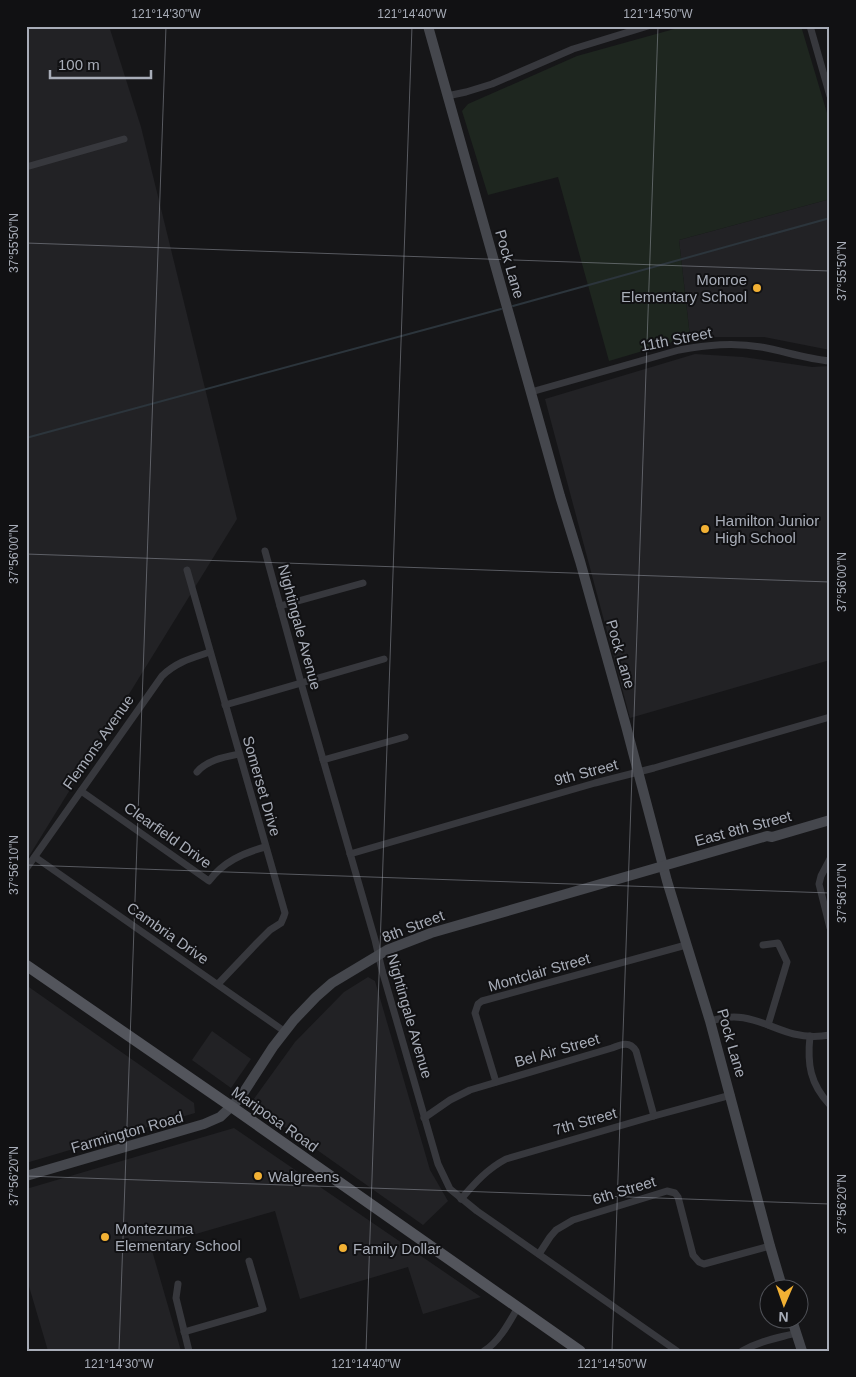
<svg xmlns="http://www.w3.org/2000/svg" width="856" height="1377" viewBox="0 0 856 1377" font-family="Helvetica,sans-serif">
<style>
.built{fill:#222225}
.green{fill:#1e261f}
.lines{fill:none;stroke-linecap:round;stroke-linejoin:round}
.stream{stroke:#2c353c;stroke-width:2}
.street{stroke:#37383d;stroke-width:7}
.secondary{stroke:#45474d;stroke-width:10}
.primary{stroke:#53555c;stroke-width:11}
.ticks{fill:none;stroke:#a8adb8;stroke-width:1;stroke-opacity:0.45}
.poi-dot{fill:#f2b134;stroke:#111113;stroke-width:2}
.labels{text-anchor:middle;dominant-baseline:central;stroke-width:4;stroke-linejoin:round;paint-order:stroke}
.street-label{font-size:15px;fill:#a8adb8;stroke:#111113}
.poi-label{font-size:15px;fill:#a8adb8;stroke:#111113;text-anchor:start}
.neatline{fill:none;stroke:#a8adb8;stroke-width:2}
.ticks-label{font-size:12px;text-anchor:middle;fill:#a8adb8}
</style>
<rect width="100%" height="100%" fill="#161618"/>
<!-- built -->
<g class="built">
<path d="M 26,26 L 109,26 L 141,127 L 237,519 L 26,861 Z"/>
<path d="M 830,199 L 830,350 L 764,337 L 690,337 L 679,240 Z"/>
<path d="M 695,354 L 743,357 L 812,367 L 830,366 L 830,660 L 630,718 L 545,399 Z"/>
<path d="M 368,977 L 375,981 L 430,1170 L 448,1201 L 423,1225 L 251,1103 L 295,1042 L 344,992 Z"/>
<path d="M 26,985 L 194,1103 L 195,1113 L 26,1163 Z"/>
<path d="M 212,1031 L 251,1059 L 231,1088 L 192,1060 Z"/>
<path d="M 234,1128 L 481,1297 L 423,1314 L 408,1267 L 300,1299 L 275,1211 L 151,1247 L 181,1351 L 48,1351 L 26,1276 L 26,1189 Z"/>
</g>
<!-- green -->
<path class="green" d="M 685,26 L 801,26 L 830,123 L 830,199 L 679,240 L 690,337 L 609,361 L 558,177 L 488,195 L 462,111 L 468,104 L 577,56 Z"/>
<g class="lines">
<!-- stream -->
<g class="stream">
<path d="M 513,306 L 830,218"/>
<path d="M 26,438 L 501,309"/>
</g>
<!-- street -->
<g class="street">
<path d="M 810,26 L 830,96"/>
<path d="M 447,96 L 466,92 L 492,84 L 573,49 L 648,26"/>
<path d="M 26,167 L 124,139"/>
<path d="M 531,392 L 679,350 C 707,345 733,342 761,347 C 784,351 806,359 830,361"/>
<path d="M 265,551 L 301,683 L 375,940 L 382,970 L 438,1164 L 450,1189 L 477,1211 L 677,1351"/>
<path d="M 187,570 L 285,913 L 284,916 L 281,923 L 270,930 L 257,943 L 218,984"/>
<path d="M 280,606 L 363,583"/>
<path d="M 225,705 L 384,659"/>
<path d="M 323,760 L 405,737"/>
<path d="M 197,772 C 207,760 224,757 239,754"/>
<path d="M 81,791 L 209,881 C 223,862 243,853 265,847"/>
<path d="M 350,854 L 595,783 L 654,768 L 830,717"/>
<path d="M 35,857 L 284,1031"/>
<path d="M 830,859 L 821,876 L 819,884 L 830,928"/>
<path d="M 26,869 L 162,676 C 176,662 192,658 210,652"/>
<path d="M 763,945 L 778,943 L 787,962 L 768,1025"/>
<path d="M 710,1021 C 718,1019 726,1017 734,1017 C 755,1017 774,1029 794,1034 C 806,1037 818,1037 830,1035"/>
<path d="M 810,1036 C 807,1064 810,1084 830,1105"/>
<path d="M 496,1082 L 475,1013 L 478,1004 L 482,1001 L 686,945"/>
<path d="M 424,1118 L 450,1100 L 470,1090 L 612,1048 C 622,1044 630,1041 636,1051 L 654,1116"/>
<path d="M 461,1199 C 475,1183 487,1169 506,1159 L 654,1116 L 731,1095"/>
<path d="M 539,1254 L 550,1237 L 556,1230 L 573,1220 L 667,1191 L 675,1193 L 678,1197 L 693,1255 L 699,1262 L 704,1264 L 770,1246"/>
<path d="M 178,1284 L 176,1298 L 189,1351"/>
<path d="M 184,1332 L 263,1309 L 249,1261"/>
<path d="M 484,1351 C 499,1342 509,1323 518,1307"/>
<path d="M 742,1351 C 759,1341 778,1338 796,1333"/>
</g>
<!-- secondary -->
<g class="secondary">
<path d="M 428,26 L 560,496 L 580,561 L 626,726 L 667,881 L 710,1021 L 770,1246 L 783,1290"/>
<path d="M 26,1176 L 204,1124 L 220,1117 L 240,1098 L 273,1047 L 294,1020 L 316,997 L 332,983 L 387,950 L 431,933 L 767,836 L 772,837 L 830,820"/>
<path d="M 792,1320 L 802,1351"/>
</g>
<!-- primary -->
<path class="primary" d="M 26,965 L 232,1107 L 580,1351"/>
</g>
<!-- ticks -->
<path class="ticks" d="M 26,243 L 830,271M 26,554 L 830,582M 26,865 L 830,893M 26,1176 L 830,1204M 119,1351 L 166,26M 366,1351 L 412,26M 612,1351 L 658,26"/>
<!-- markers -->
<g class="poi-dot">
<circle cx="757" cy="288" r="5"/>
<circle cx="705" cy="529" r="5"/>
<circle cx="258" cy="1176" r="5"/>
<circle cx="105" cy="1237" r="5"/>
<circle cx="343" cy="1248" r="5"/>
</g>
<g class="labels">
<!-- street labels -->
<g class="street-label">
<text transform="translate(510 264) rotate(74)">Pock Lane</text>
<text transform="translate(676 339) rotate(-11)">11th Street</text>
<text transform="translate(300 627) rotate(75)">Nightingale Avenue</text>
<text transform="translate(621 654) rotate(74)">Pock Lane</text>
<text transform="translate(98 742) rotate(-55)">Flemons Avenue</text>
<text transform="translate(586 772) rotate(-15)">9th Street</text>
<text transform="translate(262 786) rotate(74)">Somerset Drive</text>
<text transform="translate(743 828) rotate(-15)">East 8th Street</text>
<text transform="translate(168 835) rotate(35)">Clearfield Drive</text>
<text transform="translate(413 926) rotate(-21)">8th Street</text>
<text transform="translate(168 933) rotate(35)">Cambria Drive</text>
<text transform="translate(539 972) rotate(-16)">Montclair Street</text>
<text transform="translate(410 1016) rotate(74)">Nightingale Avenue</text>
<text transform="translate(732 1043) rotate(74)">Pock Lane</text>
<text transform="translate(557 1050) rotate(-16)">Bel Air Street</text>
<text transform="translate(275 1119) rotate(35)">Mariposa Road</text>
<text transform="translate(585 1121) rotate(-16)">7th Street</text>
<text transform="translate(127 1132) rotate(-16)">Farmington Road</text>
<text transform="translate(624 1190) rotate(-17)">6th Street</text>
</g>
<!-- poi labels -->
<g class="poi-label">
<text x="747" y="279" text-anchor="end">Monroe<tspan x="747" dy="17">Elementary School</tspan></text>
<text x="715" y="520">Hamilton Junior<tspan x="715" dy="17">High School</tspan></text>
<text x="268" y="1176">Walgreens</text>
<text x="115" y="1228">Montezuma<tspan x="115" dy="17">Elementary School</tspan></text>
<text x="353" y="1248">Family Dollar</text>
</g>
</g>
<!-- border -->
<rect width="856" height="1377" fill="none" stroke="#111113" stroke-width="55"/>
<!-- north arrow -->
<g transform="translate(784 1304) rotate(182)"><circle r="24" fill="#111113" stroke="#4d4f55"/>
<path d="M0-4L9 19L0 12L-9 19Z" fill="#f2b134"/>
<text y="-8" font-size="14" font-weight="bold" text-anchor="middle" fill="#a8adb8">N</text>
</g>
<!-- scale -->
<path d="M50 70v8h101v-8" fill="none" stroke="#a8adb8" stroke-width="2.5"/>
<text x="58" y="70" font-size="15" fill="#a8adb8" stroke="#111113" stroke-width="4" paint-order="stroke">100 m</text>
<rect x="28" y="28" width="800" height="1322" class="neatline"/>
<g class="ticks-label">
<text x="166" y="18">121°14'30"W</text>
<text x="412" y="18">121°14'40"W</text>
<text x="658" y="18">121°14'50"W</text>
<text transform="translate(14 243) rotate(-90)" y="4">37°55'50"N</text>
<text transform="translate(842 271) rotate(-90)" y="4">37°55'50"N</text>
<text transform="translate(14 554) rotate(-90)" y="4">37°56'00"N</text>
<text transform="translate(842 582) rotate(-90)" y="4">37°56'00"N</text>
<text transform="translate(14 865) rotate(-90)" y="4">37°56'10"N</text>
<text transform="translate(842 893) rotate(-90)" y="4">37°56'10"N</text>
<text transform="translate(14 1176) rotate(-90)" y="4">37°56'20"N</text>
<text transform="translate(842 1204) rotate(-90)" y="4">37°56'20"N</text>
<text x="119" y="1368">121°14'30"W</text>
<text x="366" y="1368">121°14'40"W</text>
<text x="612" y="1368">121°14'50"W</text>
</g>
</svg>
